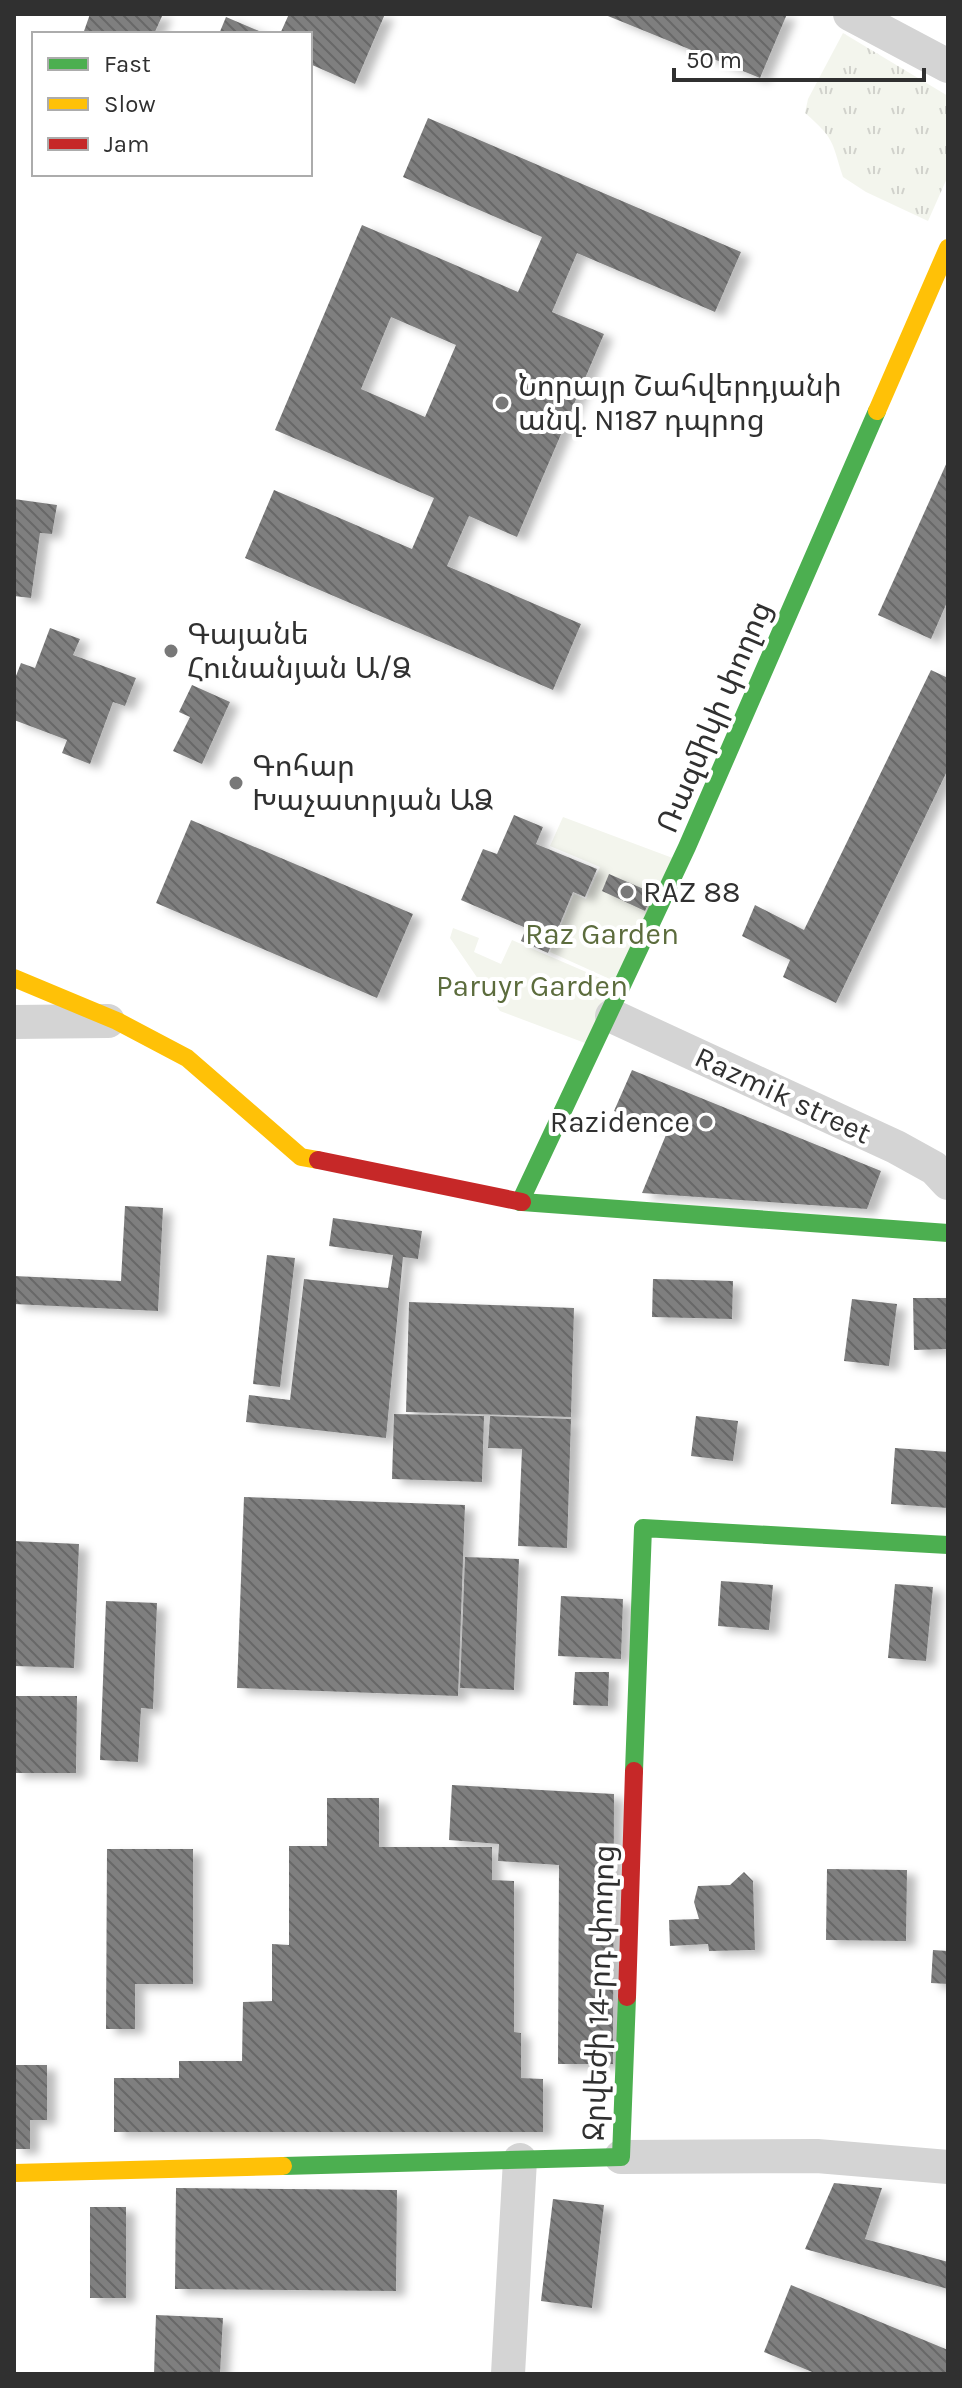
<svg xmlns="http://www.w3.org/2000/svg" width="962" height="2388" viewBox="0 0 962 2388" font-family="Karla,'Noto Sans Armenian',sans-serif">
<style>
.grass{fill:url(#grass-tufts)}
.garden{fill:#f3f5ed}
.building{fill:url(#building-back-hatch);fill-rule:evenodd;filter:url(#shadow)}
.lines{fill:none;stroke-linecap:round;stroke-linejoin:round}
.street{stroke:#d4d4d4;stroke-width:34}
.fast{stroke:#4caf50;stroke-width:18}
.slow{stroke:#ffc107;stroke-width:18}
.jam{stroke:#c62828;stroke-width:18}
.poi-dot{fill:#787878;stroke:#fff;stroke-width:3}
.labels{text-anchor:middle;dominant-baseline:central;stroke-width:8;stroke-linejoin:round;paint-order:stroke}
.poi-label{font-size:30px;fill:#303030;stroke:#fff;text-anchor:start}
.street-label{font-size:30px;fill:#303030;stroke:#fff}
.park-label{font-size:30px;fill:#5c6c3d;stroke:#fff}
</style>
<defs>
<pattern id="grass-tufts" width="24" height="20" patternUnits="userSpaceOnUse" patternTransform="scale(2)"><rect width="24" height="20" fill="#f3f5ed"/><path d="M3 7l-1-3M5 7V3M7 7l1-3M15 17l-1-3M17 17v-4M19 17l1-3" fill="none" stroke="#d1d2cc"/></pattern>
<pattern id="building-back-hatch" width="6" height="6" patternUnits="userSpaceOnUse" patternTransform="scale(2)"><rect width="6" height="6" fill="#7f7f7f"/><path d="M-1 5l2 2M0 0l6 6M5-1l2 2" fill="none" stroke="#686868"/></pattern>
<filter id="shadow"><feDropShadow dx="9" dy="5" stdDeviation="4" flood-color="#0004"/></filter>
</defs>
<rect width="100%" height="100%" fill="#fff"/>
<!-- grass -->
<path class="grass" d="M 843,33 L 948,96 L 948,176 L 928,221 L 866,192 L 843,177 C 831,140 835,139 805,113 L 808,99 Z"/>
<!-- garden -->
<g class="garden">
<path d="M 563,817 L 678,860 L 623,985 L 550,952 L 574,894 L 586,899 L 600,867 L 550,846 Z"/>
<path d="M 453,928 L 479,938 L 474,952 L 501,964 L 512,940 L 621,987 L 593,1046 L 500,1011 L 450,938 Z"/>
</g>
<!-- building -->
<g class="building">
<path d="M 90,14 L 163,14 L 154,34 L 83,34 Z"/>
<path d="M 289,14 L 385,14 L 355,84 L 310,64 L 310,34 L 280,34 Z"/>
<path d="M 603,14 L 787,14 L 760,78 Z"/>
<path d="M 226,17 L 266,34 L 219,34 Z"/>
<path d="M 428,118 L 741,252 L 715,312 L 577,253 L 552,312 L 604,334 L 517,537 L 469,516 L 447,566 L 581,624 L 553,690 L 245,558 L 274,490 L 412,549 L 434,498 L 275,430 L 362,225 L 518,292 L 542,237 L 403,177 ZM 391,317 L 456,345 L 425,417 L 361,389 Z"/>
<path d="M 948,460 L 948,600 L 931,639 L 878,615 Z"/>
<path d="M 14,499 L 57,505 L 52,534 L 40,533 L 31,598 L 14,596 Z"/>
<path d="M 50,628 L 80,639 L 73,655 L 136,678 L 125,706 L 113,702 L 90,764 L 62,753 L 67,740 L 14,720 L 14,681 L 21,663 L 35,668 Z"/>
<path d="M 931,670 L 948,678 L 948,769 L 836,1003 L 783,977 L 790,960 L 742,936 L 755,905 L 804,930 Z"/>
<path d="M 192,685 L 230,702 L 202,764 L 173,751 L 190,717 L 179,712 Z"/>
<path d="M 514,815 L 543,827 L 536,844 L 597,869 L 585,897 L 573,892 L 548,953 L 521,941 L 526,928 L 461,900 L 483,849 L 497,854 Z"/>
<path d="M 191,820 L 413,914 L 377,998 L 156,903 Z"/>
<path d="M 609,874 L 653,893 L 645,911 L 602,891 Z"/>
<path d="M 632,1070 L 881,1171 L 867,1209 L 642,1193 L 668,1130 L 614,1111 Z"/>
<path d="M 125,1206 L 163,1208 L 158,1311 L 14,1304 L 14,1276 L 121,1281 Z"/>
<path d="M 333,1218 L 422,1231 L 418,1259 L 403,1257 L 386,1438 L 246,1422 L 249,1395 L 290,1400 L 304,1279 L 388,1288 L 393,1255 L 329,1246 Z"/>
<path d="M 267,1255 L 295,1258 L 280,1387 L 253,1384 Z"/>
<path d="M 653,1279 L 733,1281 L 732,1319 L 652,1317 Z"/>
<path d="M 913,1298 L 948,1298 L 948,1349 L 914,1350 Z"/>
<path d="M 852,1299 L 897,1304 L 889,1366 L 844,1361 Z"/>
<path d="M 409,1302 L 574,1308 L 571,1417 L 406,1412 Z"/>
<path d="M 394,1414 L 484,1416 L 482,1482 L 392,1479 Z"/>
<path d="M 490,1416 L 571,1419 L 567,1548 L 518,1546 L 522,1449 L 488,1448 Z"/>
<path d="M 696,1416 L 738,1421 L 733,1461 L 691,1456 Z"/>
<path d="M 895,1448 L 948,1452 L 948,1508 L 891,1504 Z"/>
<path d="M 244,1497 L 465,1505 L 458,1696 L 237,1688 Z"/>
<path d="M 14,1541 L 79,1544 L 74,1668 L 14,1666 Z"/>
<path d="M 465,1557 L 519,1559 L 514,1690 L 460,1688 Z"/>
<path d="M 721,1581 L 773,1585 L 769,1630 L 718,1626 Z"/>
<path d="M 895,1584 L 933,1587 L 926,1661 L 888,1658 Z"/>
<path d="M 561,1596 L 623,1599 L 621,1659 L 558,1656 Z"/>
<path d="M 106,1601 L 157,1603 L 153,1709 L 141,1708 L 138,1762 L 100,1760 Z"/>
<path d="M 575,1672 L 609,1672 L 608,1706 L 573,1705 Z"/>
<path d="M 14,1696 L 77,1696 L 76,1773 L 14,1773 Z"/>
<path d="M 452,1785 L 614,1794 L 613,2064 L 558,2064 L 559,1865 L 498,1861 L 499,1844 L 449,1840 Z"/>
<path d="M 327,1798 L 379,1798 L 379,1847 L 492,1847 L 492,1880 L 514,1881 L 514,2032 L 521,2033 L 521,2078 L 543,2079 L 543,2132 L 114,2132 L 114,2078 L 179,2078 L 179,2061 L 242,2061 L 243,2002 L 272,2001 L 272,1944 L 289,1945 L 289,1846 L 327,1846 Z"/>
<path d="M 107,1849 L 193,1849 L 193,1984 L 135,1984 L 135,2029 L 106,2029 Z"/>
<path d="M 827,1869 L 907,1870 L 906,1941 L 826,1940 Z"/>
<path d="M 744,1872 L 753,1881 L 755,1950 L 709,1951 L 708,1944 L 670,1946 L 669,1920 L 699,1919 L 694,1902 L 698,1886 L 730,1885 Z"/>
<path d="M 933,1950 L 948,1951 L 948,1984 L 931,1983 Z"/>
<path d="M 14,2065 L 47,2065 L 47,2120 L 30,2120 L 30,2149 L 14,2149 Z"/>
<path d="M 834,2183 L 882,2188 L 865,2239 L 948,2262 L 948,2289 L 805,2249 Z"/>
<path d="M 176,2188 L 397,2190 L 396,2291 L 175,2289 Z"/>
<path d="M 553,2199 L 604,2205 L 592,2308 L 541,2301 Z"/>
<rect x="90" y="2207" width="36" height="91"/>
<path d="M 791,2285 L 948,2350 L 948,2374 L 817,2374 L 764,2352 Z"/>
<path d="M 156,2315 L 223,2318 L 220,2374 L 154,2374 Z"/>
</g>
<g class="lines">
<!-- street -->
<g class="street">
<path d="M 850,14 L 948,66"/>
<path d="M 612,1016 L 896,1147 L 934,1168 L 948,1183"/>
<path d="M 14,1022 L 108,1021"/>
<path d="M 621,2157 L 817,2156 L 948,2167"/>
<path d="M 508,2374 L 520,2160"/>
</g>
<!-- fast -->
<g class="fast">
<path d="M 520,1202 L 687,847 L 877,411"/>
<path d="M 522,1202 L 948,1233"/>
<path d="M 634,1771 L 643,1528 L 948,1545"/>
<path d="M 283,2166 L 621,2157 L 627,1997"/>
</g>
<!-- slow -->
<g class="slow">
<path d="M 877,411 L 948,248"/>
<path d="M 14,978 L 117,1021 L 187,1058 L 301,1157 L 318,1160"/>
<path d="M 14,2173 L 283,2166"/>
</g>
<!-- jam -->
<g class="jam">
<path d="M 318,1160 L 522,1202"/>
<path d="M 627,1997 L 634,1771"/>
</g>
</g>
<!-- markers -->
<g class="poi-dot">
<circle cx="502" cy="403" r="8"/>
<circle cx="171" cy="651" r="8"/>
<circle cx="236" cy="783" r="8"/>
<circle cx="627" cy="892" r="8"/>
<circle cx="706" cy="1122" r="8"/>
</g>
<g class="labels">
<!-- poi labels -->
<g class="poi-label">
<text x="518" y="386">Նորայր Շահվերդյանի<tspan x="518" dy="34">անվ. N187 դպրոց</tspan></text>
<text x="187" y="634">Գայանե<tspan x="187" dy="34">Հունանյան Ա/Ձ</tspan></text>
<text x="252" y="766">Գոհար<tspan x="252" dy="34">Խաչատրյան ԱՁ</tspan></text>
<text x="643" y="892">RAZ 88</text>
<text x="690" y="1122" text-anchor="end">Razidence</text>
</g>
<!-- street labels -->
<g class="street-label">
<text transform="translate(714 717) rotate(-67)">Ռազմիկի փողոց</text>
<text transform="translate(783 1095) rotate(25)">Razmik street</text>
<text transform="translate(599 1993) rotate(-88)">Ջրվեժի 14-րդ փողոց</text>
</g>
<!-- park labels -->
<g class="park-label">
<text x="602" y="934">Raz Garden</text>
<text x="532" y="986">Paruyr Garden</text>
</g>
</g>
<!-- border -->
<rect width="962" height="2388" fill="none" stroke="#303030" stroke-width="32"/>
<!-- legend -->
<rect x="32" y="32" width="280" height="144" fill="#ffffff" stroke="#acacac" stroke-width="2"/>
<rect x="48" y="58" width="40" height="12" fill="#4caf50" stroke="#acacac" stroke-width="2"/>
<text x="104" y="72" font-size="24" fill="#303030">Fast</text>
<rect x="48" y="98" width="40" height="12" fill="#ffc107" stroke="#acacac" stroke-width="2"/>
<text x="104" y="112" font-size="24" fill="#303030">Slow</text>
<rect x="48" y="138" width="40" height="12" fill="#c62828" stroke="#acacac" stroke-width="2"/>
<text x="104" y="152" font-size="24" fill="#303030">Jam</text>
<!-- scale -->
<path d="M674 68v12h250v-12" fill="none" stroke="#303030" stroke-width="4"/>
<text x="686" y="68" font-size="24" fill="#303030" stroke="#ffffff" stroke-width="6" paint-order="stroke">50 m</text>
</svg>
